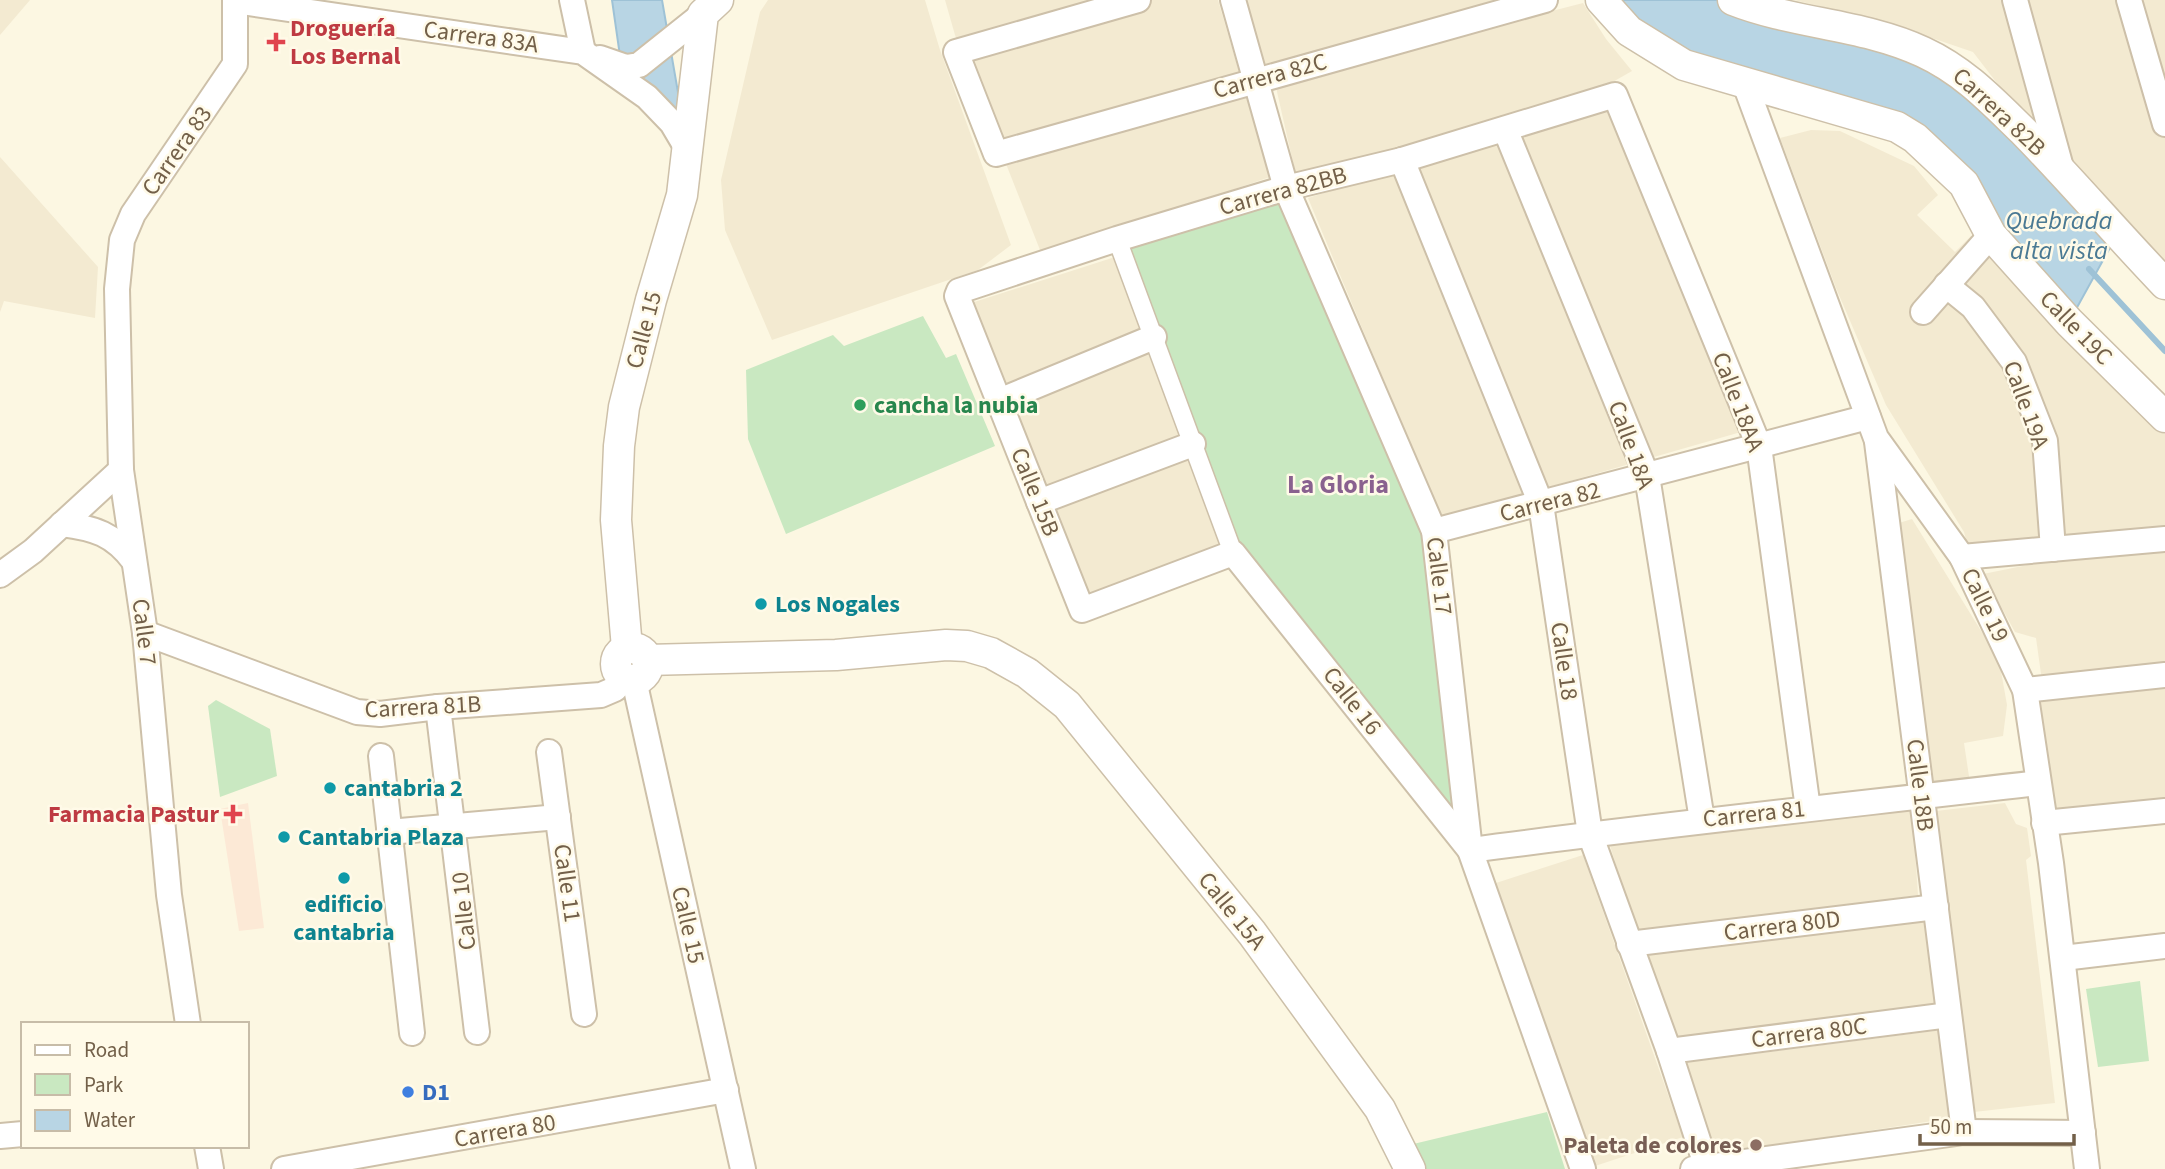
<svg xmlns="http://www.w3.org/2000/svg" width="2165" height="1169" viewBox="0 0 2165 1169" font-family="'Source Sans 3',sans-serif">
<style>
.residential{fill:#f3ead1}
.commercial{fill:#fce9d6}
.green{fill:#c9e8c1}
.water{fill:#b8d5e4;stroke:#9ec2d6;stroke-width:2}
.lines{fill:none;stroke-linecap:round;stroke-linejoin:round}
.stream{stroke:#9ec2d6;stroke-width:6}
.pedestrian-casing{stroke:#cdc0a9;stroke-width:21}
.minor-casing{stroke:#cdc0a9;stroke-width:28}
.tertiary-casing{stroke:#cdc0a9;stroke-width:33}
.pedestrian{stroke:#fff;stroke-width:18}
.minor{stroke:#fff;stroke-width:24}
.tertiary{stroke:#fff;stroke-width:30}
.health-dot{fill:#e0444e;stroke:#fffae8;stroke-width:2.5}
.leisure-dot{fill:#2e9e5b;stroke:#fffae8;stroke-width:2.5}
.culture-dot{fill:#0f9aa8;stroke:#fffae8;stroke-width:2.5}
.shop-dot{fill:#3f7fe0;stroke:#fffae8;stroke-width:2.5}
.education-dot{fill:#8d6e63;stroke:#fffae8;stroke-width:2.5}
.labels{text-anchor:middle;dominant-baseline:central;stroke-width:5;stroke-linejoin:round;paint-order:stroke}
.health-label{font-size:24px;font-weight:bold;fill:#be3a42;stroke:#fffae8;text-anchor:start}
.street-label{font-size:24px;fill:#736049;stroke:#fffae8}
.leisure-label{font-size:24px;font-weight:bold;fill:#27864d;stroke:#fffae8;text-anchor:start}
.culture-label{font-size:24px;font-weight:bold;fill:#0d838f;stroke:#fffae8;text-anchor:start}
.shop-label{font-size:24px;font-weight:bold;fill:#366cbe;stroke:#fffae8;text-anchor:start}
.education-label{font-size:24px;font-weight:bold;fill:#785e54;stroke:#fffae8;text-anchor:end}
.water-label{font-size:26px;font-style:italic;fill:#4a7993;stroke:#fffae8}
.neighbourhood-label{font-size:26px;font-weight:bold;fill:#89618f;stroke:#fffae8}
</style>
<rect width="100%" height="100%" fill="#fcf7e2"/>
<!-- residential -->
<g class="residential">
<path d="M 0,0 L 30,0 L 0,35 Z"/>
<path d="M 768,0 L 925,0 L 940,50 L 1011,245 L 978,270 L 772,340 L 725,230 L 721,180 L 760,12 Z"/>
<path d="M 945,0 L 1218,0 L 1270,177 L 1042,255 L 955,35 Z"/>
<path d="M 1246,0 L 1495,0 L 1264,69 Z"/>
<path d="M 1794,0 L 2006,0 L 2047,138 L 2017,109 L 1973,52 L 1882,21 Z"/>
<path d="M 2025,0 L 2123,0 L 2165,132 L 2165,270 L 2071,165 Z"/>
<path d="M 2138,0 L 2165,0 L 2165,96 Z"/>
<path d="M 1583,3 L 1606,39 L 1632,71 L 1597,91 L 1297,180 L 1275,83 Z"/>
<path d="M 1608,104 L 1741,432 L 1441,518 L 1308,198 Z"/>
<path d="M 1811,130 L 1840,131 L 1914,166 L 1938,195 L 1917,215 L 1955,252 L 1971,236 L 1977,240 L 1947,291 L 2006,362 L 2032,422 L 2043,542 L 1969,551 L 1964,532 L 1886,405 L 1836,288 L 1780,138 Z"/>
<path d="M 0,157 L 98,267 L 95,318 L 4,301 L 0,312 Z"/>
<path d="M 1994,253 L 2165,434 L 2165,531 L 2059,541 L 2052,452 L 1957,283 L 1984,257 Z"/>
<path d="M 1115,257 L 1222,549 L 1085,603 L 968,304 Z"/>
<path d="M 1912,519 L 1999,660 L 2007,705 L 2003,736 L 1964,743 L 1970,783 L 1930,791 L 1899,523 Z"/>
<path d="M 2165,551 L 2165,668 L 2042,681 L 2036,638 L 2015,632 L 1983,574 L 2038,563 Z"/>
<path d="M 2165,686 L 2165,805 L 2052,818 L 2036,700 Z"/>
<path d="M 2005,803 L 2016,824 L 2027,828 L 2031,856 L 2026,860 L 2055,1103 L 1974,1112 L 1936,811 Z"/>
<path d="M 1912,808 L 1918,895 L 1637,935 L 1609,842 Z"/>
<path d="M 1583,855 L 1683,1137 L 1595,1166 L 1496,883 Z"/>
<path d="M 1926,915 L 1937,1006 L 1677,1041 L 1646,955 Z"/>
<path d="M 1942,1030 L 1952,1118 L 1709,1155 L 1681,1063 Z"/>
</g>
<!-- commercial -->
<path class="commercial" d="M 248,803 L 264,928 L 239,931 L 220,809 Z"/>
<!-- green -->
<g class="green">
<path d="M 1286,188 L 1434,531 L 1470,850 L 1233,553 L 1117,239 Z"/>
<path d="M 923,316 L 946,358 L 956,354 L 995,446 L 786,534 L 748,439 L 746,370 L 833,335 L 844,346 Z"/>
<path d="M 216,700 L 270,729 L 277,776 L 220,797 L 208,706 Z"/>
<path d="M 2140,981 L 2149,1061 L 2098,1067 L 2086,989 Z"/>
<path d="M 1547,1112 L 1565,1169 L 1419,1169 L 1405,1146 Z"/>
</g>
<!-- water -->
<g class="water">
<path d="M 612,0 L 662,0 L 688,150 L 624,84 Z"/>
<path d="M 1618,0 L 1743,0 L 1921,51 L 2123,224 L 2069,322 L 1964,184 L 1877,123 L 1629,31 Z"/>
</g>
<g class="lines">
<!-- stream -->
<path class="stream" d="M 2089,269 L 2165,351"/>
<!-- pedestrian casing -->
<g class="pedestrian-casing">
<path id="pedestrian" d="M 1117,239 L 1233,553"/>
</g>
<!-- minor casing -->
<g class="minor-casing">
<g id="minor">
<path d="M 572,0 L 583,52"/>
<path d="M 1138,0 L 956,52 L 996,154 L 1545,0"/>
<path d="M 1233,0 L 1286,188 L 1434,531 L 1470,850 L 1583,1169"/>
<path d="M 2015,0 L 2062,171"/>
<path d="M 2129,0 L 2165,124"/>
<path d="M 235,1 L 583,52 L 647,97 L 672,123 L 688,150"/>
<path d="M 600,58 L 626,67 L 639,65 L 703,14"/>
<path d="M 1745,84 L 1876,438 L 1962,557 L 2025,690 L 2051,863 L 2087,1169"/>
<path d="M 1505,129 L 1647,476 L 1702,820"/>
<path d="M 1402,160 L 1541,504 L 1590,834 L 1669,1051 L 1707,1168"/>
<path d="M 1946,285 L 1973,307 L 2014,362 L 2045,441 L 2053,549"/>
<path d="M 1923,312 L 1991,235"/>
<path d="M 999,401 L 1154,337"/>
<path d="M 1877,442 L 1964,1132"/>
<path d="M 1039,502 L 1193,444"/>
<path d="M 62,524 C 94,528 114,534 134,561"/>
<path d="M 1434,531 L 1868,417"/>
<path d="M 1962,557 L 2165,539"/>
<path d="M 0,575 L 33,551 L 121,470"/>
<path d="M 145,633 L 357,712 L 380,714 L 438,707 L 601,695 L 615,689 L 623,678"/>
<path d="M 634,680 L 743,1169"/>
<path d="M 2025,690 L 2165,675"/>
<path d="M 438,707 L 477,1032"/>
<path d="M 549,752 L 584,1014"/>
<path d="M 381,756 L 412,1033"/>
<path d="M 1808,809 L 1759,446 L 1615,95 L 1402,160 L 1286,188 L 1117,239 L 959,291 L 957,296 L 1082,610 L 1233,553 L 1470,850 C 1659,825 1849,805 2038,783"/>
<path d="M 2044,823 L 2165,811"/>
<path d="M 389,832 L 558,817"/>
<path d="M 1629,944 L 1936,907"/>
<path d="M 2063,958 L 2165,946"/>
<path d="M 188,1024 L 169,895 L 145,633 L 121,470 L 117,289 L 122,240 L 133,214 L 235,64 L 235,0"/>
<path d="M 1669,1051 L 1949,1015"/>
<path d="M 0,1136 L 23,1134"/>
<path d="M 207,1146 L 211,1169"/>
<path d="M 284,1169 L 726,1090"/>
<path d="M 1693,1169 L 1964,1132 L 2083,1133"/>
</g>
</g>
<!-- tertiary casing -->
<g class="tertiary-casing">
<g id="tertiary">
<path d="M 1601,0 L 1629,31 L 1684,65 L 1897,127 L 1915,138 L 1964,184 L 1991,235 L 2069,322 L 2165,417"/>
<path d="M 1733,0 C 1794,24 1863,24 1923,52 C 1964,71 1991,100 2023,131 C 2072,181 2117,234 2165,284"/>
<circle cx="632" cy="664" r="16"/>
<path d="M 627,648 L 616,520 L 619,446 L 624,407 L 651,300 L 682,195 L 703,14 L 718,0"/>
<path d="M 647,660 L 836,655 L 946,645 L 967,646 L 991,653 L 1027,673 L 1067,705 L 1252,933 L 1380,1109 L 1410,1169"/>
</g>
</g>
<!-- pedestrian -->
<use href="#pedestrian" class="pedestrian"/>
<!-- minor -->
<use href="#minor" class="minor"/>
<!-- tertiary -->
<use href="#tertiary" class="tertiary"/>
</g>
<!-- markers -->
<g class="health-dot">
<path d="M272.5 31.5h7v7h7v7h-7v7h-7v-7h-7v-7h7z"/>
<path d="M229.5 803.5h7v7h7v7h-7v7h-7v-7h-7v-7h7z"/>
</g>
<circle class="leisure-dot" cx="860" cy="405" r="7"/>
<g class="culture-dot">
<circle cx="761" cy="604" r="7"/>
<circle cx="330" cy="788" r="7"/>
<circle cx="284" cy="837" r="7"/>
<circle cx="344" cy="878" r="7"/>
</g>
<circle class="shop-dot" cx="408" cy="1092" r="7"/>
<circle class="education-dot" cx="1756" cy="1145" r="7"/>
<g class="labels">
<!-- health labels -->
<g class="health-label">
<text x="290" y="28">Droguería<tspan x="290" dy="28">Los Bernal</tspan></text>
<text x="219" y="814" text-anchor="end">Farmacia Pastur</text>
</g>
<!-- street labels -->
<g class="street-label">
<text transform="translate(481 37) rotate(8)">Carrera 83A</text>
<text transform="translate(1270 76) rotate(-15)">Carrera 82C</text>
<text transform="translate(1999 112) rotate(43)">Carrera 82B</text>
<text transform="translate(177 151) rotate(-55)">Carrera 83</text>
<text transform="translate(1283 191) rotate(-15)">Carrera 82BB</text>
<text transform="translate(2076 328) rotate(46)">Calle 19C</text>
<text transform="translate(644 330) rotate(-75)">Calle 15</text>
<text transform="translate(1738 402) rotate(69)">Calle 18AA</text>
<text transform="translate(2026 405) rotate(70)">Calle 19A</text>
<text transform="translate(1631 445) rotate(70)">Calle 18A</text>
<text transform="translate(1035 492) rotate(68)">Calle 15B</text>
<text transform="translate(1550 502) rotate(-14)">Carrera 82</text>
<text transform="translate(1439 576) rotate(83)">Calle 17</text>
<text transform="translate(1985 605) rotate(64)">Calle 19</text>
<text transform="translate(144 632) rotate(83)">Calle 7</text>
<text transform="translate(1564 661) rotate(82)">Calle 18</text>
<text transform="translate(1352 701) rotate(52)">Calle 16</text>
<text transform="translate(423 707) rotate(-3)">Carrera 81B</text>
<text transform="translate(1920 785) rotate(83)">Calle 18B</text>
<text transform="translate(1754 814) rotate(-6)">Carrera 81</text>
<text transform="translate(567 883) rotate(82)">Calle 11</text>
<text transform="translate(464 911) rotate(-96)">Calle 10</text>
<text transform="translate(1232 911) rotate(51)">Calle 15A</text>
<text transform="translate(688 925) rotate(77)">Calle 15</text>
<text transform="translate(1782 926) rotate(-7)">Carrera 80D</text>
<text transform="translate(1809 1033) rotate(-7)">Carrera 80C</text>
<text transform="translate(505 1131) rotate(-10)">Carrera 80</text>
</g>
<!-- leisure labels -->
<g class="leisure-label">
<text x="874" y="405">cancha la nubia</text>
</g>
<!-- culture labels -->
<g class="culture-label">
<text x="775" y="604">Los Nogales</text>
<text x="344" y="788">cantabria 2</text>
<text x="298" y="837">Cantabria Plaza</text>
<text x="344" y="904" text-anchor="middle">edificio<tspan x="344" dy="28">cantabria</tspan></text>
</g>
<!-- shop labels -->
<g class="shop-label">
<text x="422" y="1092">D1</text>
</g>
<!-- education labels -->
<g class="education-label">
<text x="1742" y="1145">Paleta de colores</text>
</g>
<!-- water labels -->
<g class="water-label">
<text x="2059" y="220">Quebrada<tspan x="2059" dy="30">alta vista</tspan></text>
</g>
<!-- neighbourhood labels -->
<g class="neighbourhood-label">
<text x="1338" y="484">La Gloria</text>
</g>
</g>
<!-- legend -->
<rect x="21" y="1022" width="228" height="126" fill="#fffae8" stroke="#c7bca8" stroke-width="2"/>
<rect x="35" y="1045" width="35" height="10" fill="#ffffff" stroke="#c7bca8" stroke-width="2"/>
<text x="84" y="1057" font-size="21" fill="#736049">Road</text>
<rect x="35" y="1074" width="35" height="21" fill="#c9e8c1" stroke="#c7bca8" stroke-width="2"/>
<text x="84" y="1092" font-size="21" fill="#736049">Park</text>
<rect x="35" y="1110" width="35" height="21" fill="#b8d5e4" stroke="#c7bca8" stroke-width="2"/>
<text x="84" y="1127" font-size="21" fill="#736049">Water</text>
<!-- scale -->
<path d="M1920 1134v10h154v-10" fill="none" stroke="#736049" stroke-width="3.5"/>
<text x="1930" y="1134" font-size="21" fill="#736049" stroke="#fffae8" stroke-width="5" paint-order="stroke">50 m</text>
</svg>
